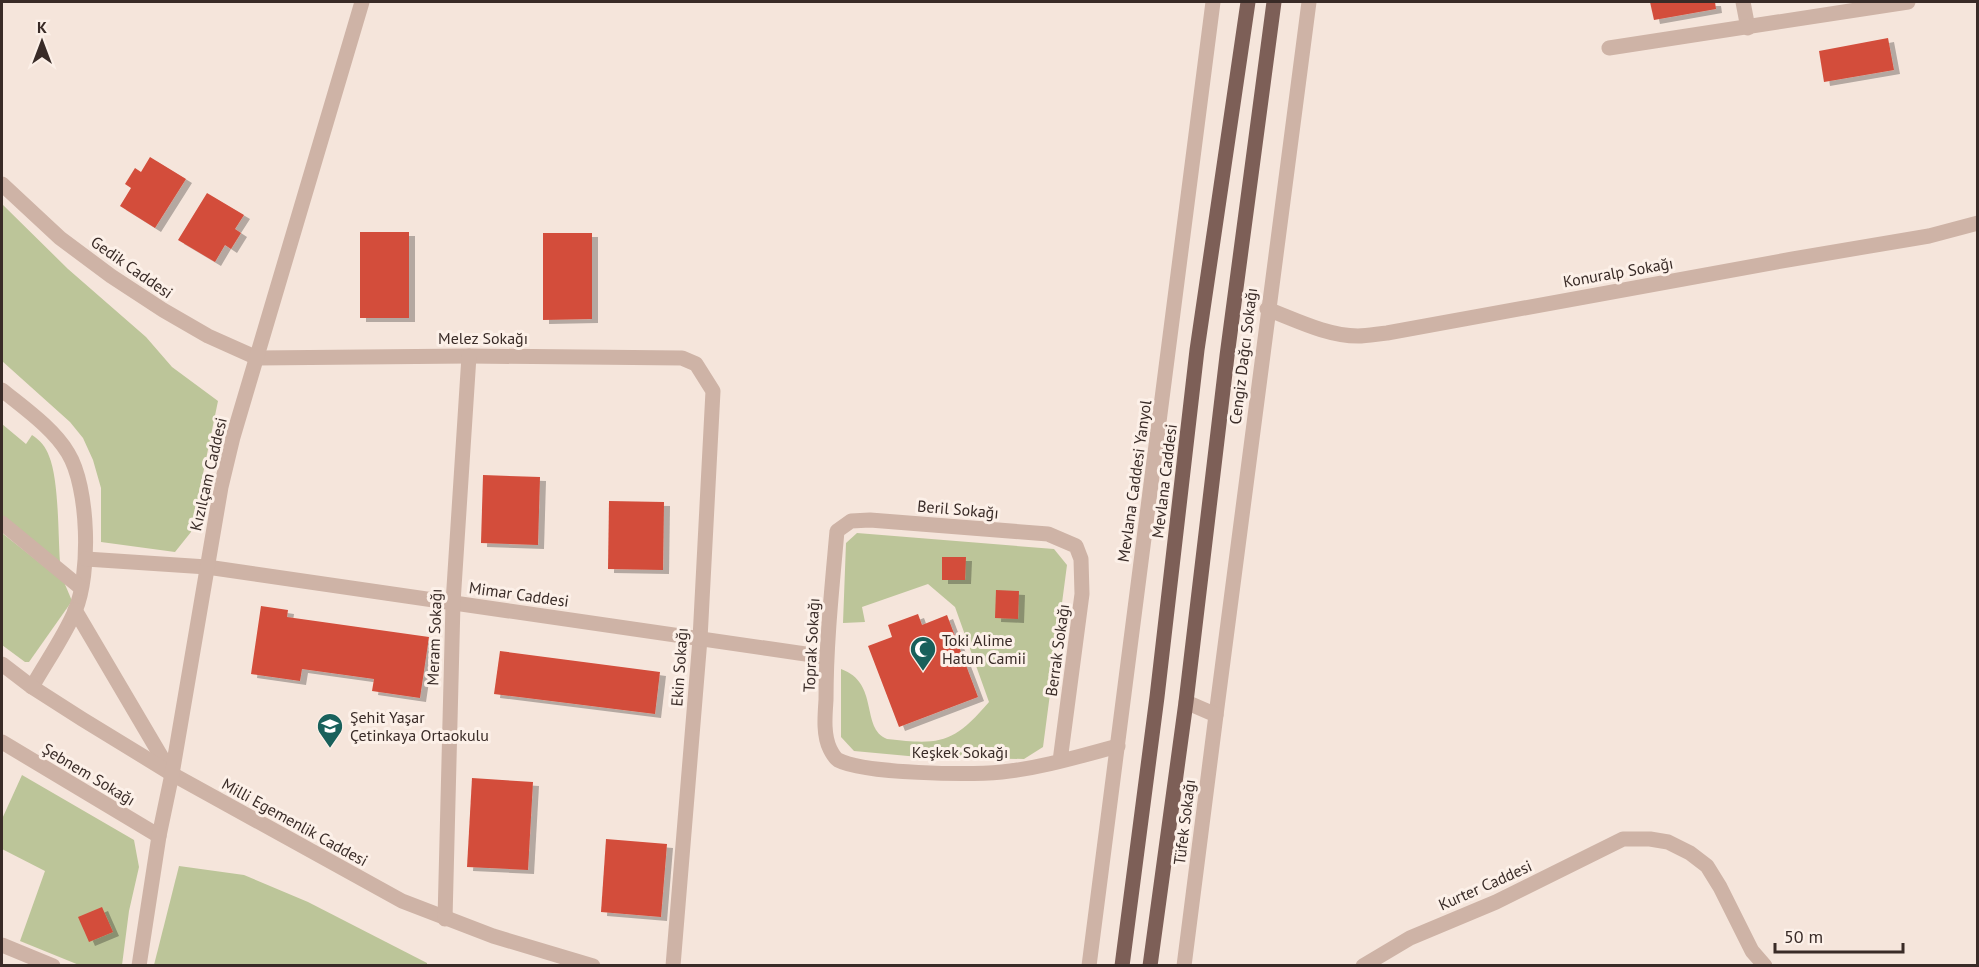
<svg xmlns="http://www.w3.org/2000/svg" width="1979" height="967" viewBox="0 0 1979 967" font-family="'PT Sans',sans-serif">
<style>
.green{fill:#bcc599}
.building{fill:#d34d3b;filter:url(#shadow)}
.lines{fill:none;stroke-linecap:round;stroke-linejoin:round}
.minor{stroke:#ceb3a6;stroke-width:15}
.major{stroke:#7d5f57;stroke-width:15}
.labels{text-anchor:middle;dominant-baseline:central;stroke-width:6;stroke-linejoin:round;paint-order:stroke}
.street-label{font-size:16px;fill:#392b27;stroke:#fcf0e8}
.poi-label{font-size:16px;fill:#392b27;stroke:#fcf0e8;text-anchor:start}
</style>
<defs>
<filter id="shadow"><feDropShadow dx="6" dy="4" stdDeviation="0" flood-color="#0004"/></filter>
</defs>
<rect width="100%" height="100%" fill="#f5e5db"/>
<!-- green -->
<g class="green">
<path d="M 2,204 L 68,269 L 146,337 L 172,367 L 218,401 L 191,532 L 175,552 L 101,542 L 101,488 L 93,460 L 83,438 L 70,422 L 2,361 Z"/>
<path d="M 2,424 L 26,444 L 32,435 C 40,440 46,447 49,456 C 59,480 58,534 60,562 L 2,516 Z"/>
<path d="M 2,533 L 64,582 L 72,601 L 29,662 L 25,662 L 2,645 Z"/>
<path d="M 857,533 L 1054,549 L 1067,565 L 1043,747 L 1024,759 L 919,757 L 854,751 L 841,737 L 841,669 C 880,683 860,728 887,739 C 940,745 953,744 989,702 L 955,607 L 928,584 L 862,607 L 865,622 L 843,623 L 846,543 Z"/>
<path d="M 22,775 L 134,840 L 139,867 L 129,911 L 122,965 L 79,965 L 20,941 L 45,871 L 2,849 L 2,819 Z"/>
<path d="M 179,866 L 244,875 L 308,902 L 427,963 L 427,965 L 154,965 Z"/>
</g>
<!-- building -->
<g class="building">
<path d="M 1650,2 L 1715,2 L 1716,9 L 1654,20 Z"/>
<path d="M 1888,38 L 1894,70 L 1824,82 L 1819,51 Z"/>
<path d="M 150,157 L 186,179 L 155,228 L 120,206 L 131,188 L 125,184 L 135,168 L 141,172 Z"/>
<path d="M 207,193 L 244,215 L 235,229 L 241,233 L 231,249 L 225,245 L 215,262 L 178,240 Z"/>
<rect x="360" y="232" width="49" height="86"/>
<path d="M 543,233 L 592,233 L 592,319 L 543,320 Z"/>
<path d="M 483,475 L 540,477 L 538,545 L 481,543 Z"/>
<path d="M 609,501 L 664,502 L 663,570 L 608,569 Z"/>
<path d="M 942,557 L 966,557 L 965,580 L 942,580 Z"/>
<path d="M 996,590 L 1019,591 L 1018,619 L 995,618 Z"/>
<path d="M 261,606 L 288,610 L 287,617 L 429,637 L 420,698 L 372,691 L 374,679 L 302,669 L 300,681 L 251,674 Z"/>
<path d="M 918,614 L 922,625 L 947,615 L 978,697 L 899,727 L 868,646 L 892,637 L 888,625 Z"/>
<path d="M 500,651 L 660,672 L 655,714 L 494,694 Z"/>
<path d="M 472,778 L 533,782 L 528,870 L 467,867 Z"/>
<path d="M 606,839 L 667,844 L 661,917 L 601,912 Z"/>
<path d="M 102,907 L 113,932 L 89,942 L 78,917 Z"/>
</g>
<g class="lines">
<!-- minor -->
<g class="minor">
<path d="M 1743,2 L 1748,28"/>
<path d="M 1609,48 L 1908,2"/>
<path d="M 2,184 L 60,238 L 111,276 L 163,310 L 208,336 L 257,358 L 469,356 L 682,358 L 696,364 L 713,391 L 700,639 L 673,966"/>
<path d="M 1267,309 C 1296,320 1327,336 1358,336 C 1367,336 1377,334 1387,333 L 1793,259 L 1929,236 L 1978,223"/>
<path d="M 2,390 C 24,408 53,428 68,453 C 89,487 91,574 75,611 C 64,637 46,662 32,687"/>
<path d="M 2,523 L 81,588"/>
<path d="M 86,559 L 207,567 L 826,657"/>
<path d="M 75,610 L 171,773"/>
<path d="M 2,664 L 32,687 L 82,719 L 172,774 L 402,901 L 493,936 L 593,966"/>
<path d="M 1216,715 L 1309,2"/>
<path d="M 2,742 L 159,836"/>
<path d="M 1060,761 L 1082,594 L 1081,559 L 1076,546 L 1048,534 L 870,520 L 851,521 L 837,531 C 832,587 826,643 826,700 C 825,715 823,735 830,749 C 832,753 835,758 838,760 C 865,774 970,775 1002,772 C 1041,768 1080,756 1118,746"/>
<path d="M 445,919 L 453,603 L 469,356"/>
<path d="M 2,945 L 53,966"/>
<path d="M 139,966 L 159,836 L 172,774 L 221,487 L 233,437 L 362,2"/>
<path d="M 1089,966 L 1213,2"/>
<path d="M 1184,966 L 1216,715 L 1186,702"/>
<path d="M 1363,966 L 1410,938 L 1496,902 L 1623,839 L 1650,839 L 1668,842 L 1690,853 L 1707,866 L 1720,887 L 1752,951 L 1765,966"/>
</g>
<!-- major -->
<g class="major">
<path d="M 1122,966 L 1157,697 L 1197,350 L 1248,2"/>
<path d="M 1150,966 L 1186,702 L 1227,356 L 1274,2"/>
</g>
</g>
<!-- icons -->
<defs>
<g id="mosque-pin" transform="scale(1.35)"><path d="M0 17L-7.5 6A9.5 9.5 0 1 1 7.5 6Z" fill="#18605b" stroke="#fcf0e8"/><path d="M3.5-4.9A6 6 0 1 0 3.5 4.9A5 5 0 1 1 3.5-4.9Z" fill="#fff"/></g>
<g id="school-pin" transform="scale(1.35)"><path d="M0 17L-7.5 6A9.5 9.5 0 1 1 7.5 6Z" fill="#18605b" stroke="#fcf0e8"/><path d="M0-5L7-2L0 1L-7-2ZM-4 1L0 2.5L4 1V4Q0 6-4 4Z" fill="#fff"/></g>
</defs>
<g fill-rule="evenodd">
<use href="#mosque-pin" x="923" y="649"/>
<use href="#school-pin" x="330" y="726"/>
</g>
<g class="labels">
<!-- street labels -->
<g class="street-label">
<text transform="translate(132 267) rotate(35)">Gedik Caddesi</text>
<text transform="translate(1618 272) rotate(-10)">Konuralp Sokağı</text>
<text x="483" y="338">Melez Sokağı</text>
<text transform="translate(1243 356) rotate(-83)">Cengiz Dağcı Sokağı</text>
<text transform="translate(208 474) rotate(-77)">Kızılçam Caddesi</text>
<text transform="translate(1134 481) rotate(-82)">Mevlana Caddesi Yanyol</text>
<text transform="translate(1164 481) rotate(-83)">Mevlana Caddesi</text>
<text transform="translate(958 509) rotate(5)">Beril Sokağı</text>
<text transform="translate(519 594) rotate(8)">Mimar Caddesi</text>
<text transform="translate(434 637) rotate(-88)">Meram Sokağı</text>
<text transform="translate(811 645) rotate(-87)">Toprak Sokağı</text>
<text transform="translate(1057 650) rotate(-82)">Berrak Sokağı</text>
<text transform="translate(679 667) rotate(-86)">Ekin Sokağı</text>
<text x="960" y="752">Keşkek Sokağı</text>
<text transform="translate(89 774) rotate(31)">Şebnem Sokağı</text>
<text transform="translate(295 822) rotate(29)">Milli Egemenlik Caddesi</text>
<text transform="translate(1184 822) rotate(-83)">Tüfek Sokağı</text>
<text transform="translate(1485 885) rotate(-24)">Kurter Caddesi</text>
</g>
<!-- poi labels -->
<g class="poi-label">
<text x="942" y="640">Toki Alime<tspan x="942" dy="18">Hatun Camii</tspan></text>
<text x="350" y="717">Şehit Yaşar<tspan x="350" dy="18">Çetinkaya Ortaokulu</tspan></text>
</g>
</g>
<!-- border -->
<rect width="1979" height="967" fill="none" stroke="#392b27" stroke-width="6"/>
<!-- north arrow -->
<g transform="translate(42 42)" stroke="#fcf0e8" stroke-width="4.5" paint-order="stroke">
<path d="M0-4.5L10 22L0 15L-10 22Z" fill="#392b27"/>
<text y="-9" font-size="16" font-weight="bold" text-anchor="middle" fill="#392b27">K</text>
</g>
<!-- scale -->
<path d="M1775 943v9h128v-9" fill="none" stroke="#392b27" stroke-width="3"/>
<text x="1784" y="943" font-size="18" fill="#392b27" stroke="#fcf0e8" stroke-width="4.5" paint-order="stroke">50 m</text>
</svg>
